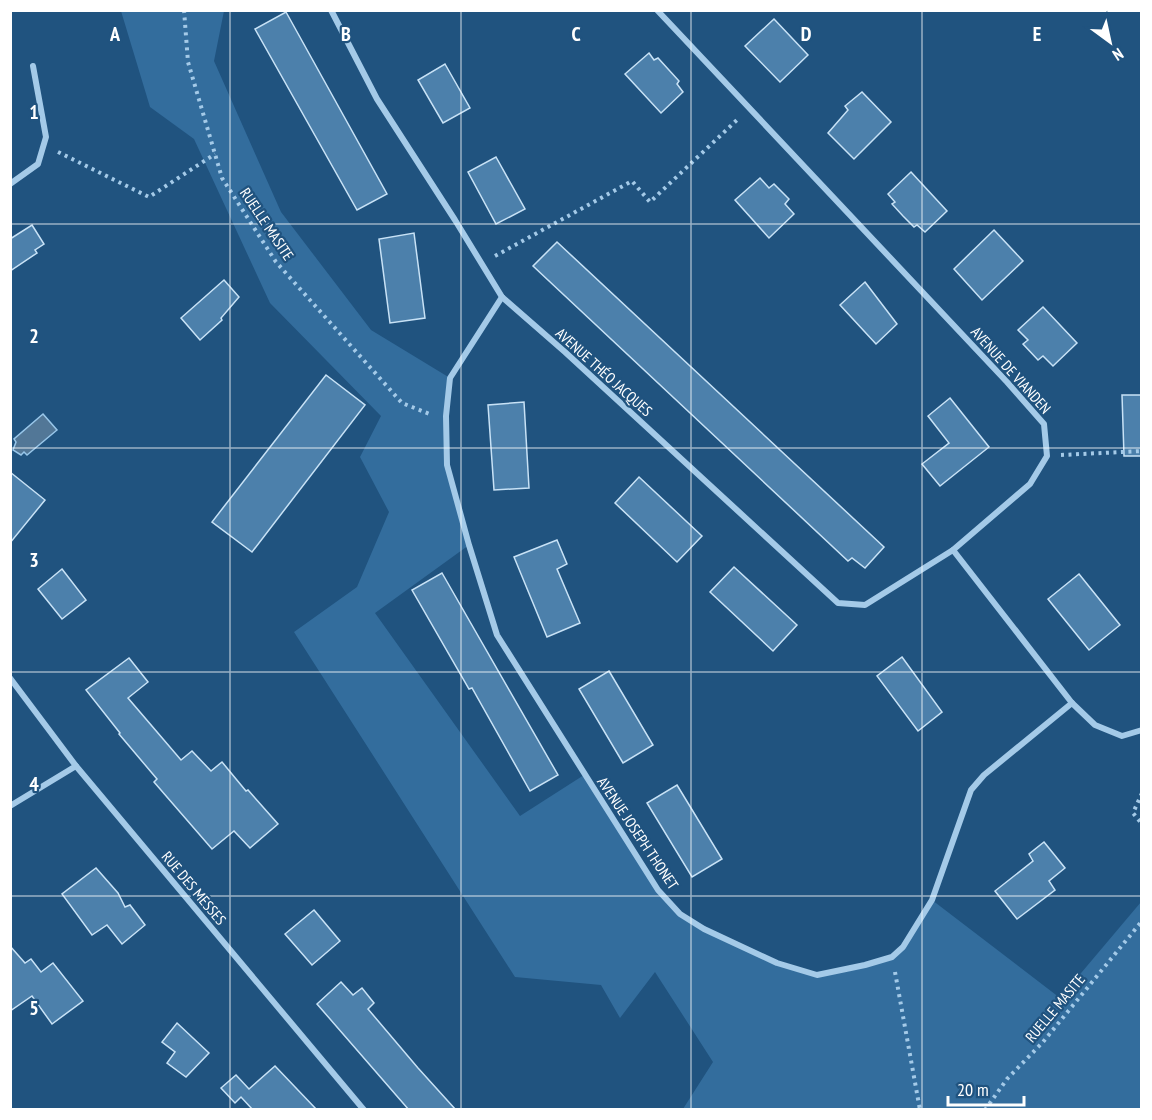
<svg xmlns="http://www.w3.org/2000/svg" width="1152" height="1120" viewBox="0 0 1152 1120" font-family="'PT Sans Narrow',sans-serif">
<style>
.green{fill:#336d9d}
.water{fill:#527797;stroke:#98c6e9;stroke-width:1.5}
.building{fill:#4c80ab;stroke:#c8e2f6;stroke-width:1.5}
.lines{fill:none;stroke-linecap:round;stroke-linejoin:round}
.path{stroke:#a4cae8;stroke-width:4;stroke-dasharray:3 4.5;stroke-linecap:butt}
.street{stroke:#a4cae8;stroke-width:6}
.grid{fill:none;stroke:#fff;stroke-width:1.5;stroke-opacity:0.55}
.labels{text-anchor:middle;dominant-baseline:central;stroke-width:4.5;stroke-linejoin:round;paint-order:stroke}
.street-label{font-size:15px;fill:#fff;stroke:#20537f}
.grid-label{font-size:20px;text-anchor:middle;font-weight:bold;fill:#fff;stroke:#20537f;stroke-width:4.5;stroke-linejoin:round;paint-order:stroke}
</style>
<rect width="100%" height="100%" fill="#20537f"/>
<!-- green -->
<path class="green" d="M 121,11 L 224,11 L 214,61 L 281,212 L 371,330 L 450,378 L 447,465 L 469,545 L 375,613 L 520,816 L 584,775 L 658,890 L 680,914 L 777,963 L 817,975 L 892,957 L 903,947 L 932,900 L 1060,998 L 1141,902 L 1141,1109 L 683,1109 L 713,1062 L 655,972 L 620,1018 L 601,985 L 515,977 L 294,632 L 357,587 L 389,512 L 360,457 L 381,416 L 270,303 L 194,139 L 150,107 Z"/>
<!-- water -->
<path class="water" d="M 43,414 L 57,430 L 27,455 L 24,452 L 21,455 L 13,450 L 16,442 L 14,439 Z"/>
<!-- building -->
<g class="building">
<path d="M 286,12 L 387,194 L 357,210 L 255,29 Z"/>
<path d="M 774,19 L 808,55 L 780,82 L 745,46 Z"/>
<path d="M 649,53 L 654,60 L 658,58 L 679,81 L 677,84 L 683,92 L 661,113 L 625,74 Z"/>
<path d="M 445,64 L 470,108 L 443,123 L 418,80 Z"/>
<path d="M 862,92 L 891,122 L 854,159 L 828,133 L 848,110 L 845,106 Z"/>
<path d="M 496,157 L 525,209 L 496,224 L 468,172 Z"/>
<path d="M 911,172 L 947,211 L 925,232 L 917,225 L 914,227 L 903,216 L 892,204 L 895,202 L 888,194 Z"/>
<path d="M 760,178 L 769,188 L 774,184 L 789,199 L 785,204 L 794,214 L 769,238 L 735,200 Z"/>
<path d="M 32,225 L 44,244 L 35,250 L 37,253 L 10,271 L 10,239 Z"/>
<path d="M 994,230 L 1023,261 L 982,300 L 954,269 Z"/>
<path d="M 414,233 L 425,318 L 390,323 L 379,239 Z"/>
<path d="M 557,242 L 884,547 L 865,568 L 852,558 L 848,561 L 533,266 Z"/>
<path d="M 224,280 L 239,297 L 221,318 L 222,320 L 200,340 L 181,318 Z"/>
<path d="M 865,282 L 897,324 L 876,344 L 840,305 Z"/>
<path d="M 1043,307 L 1077,343 L 1053,366 L 1043,356 L 1038,360 L 1023,344 L 1028,340 L 1018,330 Z"/>
<path d="M 326,375 L 365,405 L 252,552 L 212,522 Z"/>
<path d="M 1122,395 L 1142,395 L 1142,456 L 1124,456 Z"/>
<path d="M 950,398 L 989,447 L 940,486 L 922,464 L 949,443 L 928,416 Z"/>
<path d="M 524,402 L 529,488 L 494,490 L 488,405 Z"/>
<path d="M 10,472 L 45,500 L 10,543 Z"/>
<path d="M 639,477 L 702,536 L 677,562 L 615,503 Z"/>
<path d="M 557,540 L 567,564 L 557,569 L 580,623 L 547,637 L 514,557 Z"/>
<path d="M 734,567 L 797,625 L 773,651 L 710,592 Z"/>
<path d="M 62,569 L 86,600 L 62,619 L 38,589 Z"/>
<path d="M 442,573 L 558,775 L 530,791 L 472,688 L 469,689 L 412,590 Z"/>
<path d="M 1079,574 L 1120,625 L 1089,650 L 1048,599 Z"/>
<path d="M 902,657 L 942,712 L 918,731 L 877,676 Z"/>
<path d="M 129,658 L 148,682 L 128,698 L 181,760 L 192,751 L 211,771 L 222,762 L 246,791 L 248,790 L 278,824 L 250,848 L 234,831 L 212,849 L 154,782 L 157,779 L 119,734 L 120,733 L 86,690 Z"/>
<path d="M 609,671 L 653,745 L 623,763 L 579,689 Z"/>
<path d="M 677,785 L 722,859 L 692,877 L 647,803 Z"/>
<path d="M 1044,842 L 1065,868 L 1049,881 L 1055,890 L 1017,919 L 995,891 L 1033,861 L 1029,854 Z"/>
<path d="M 96,868 L 118,893 L 125,907 L 130,905 L 145,925 L 122,944 L 107,925 L 92,935 L 62,894 Z"/>
<path d="M 314,910 L 340,941 L 312,965 L 285,934 Z"/>
<path d="M 10,946 L 25,963 L 31,959 L 41,972 L 53,963 L 83,1001 L 52,1024 L 32,996 L 10,1011 Z"/>
<path d="M 341,982 L 353,995 L 362,988 L 374,1003 L 368,1009 L 418,1068 L 456,1110 L 409,1110 L 317,1004 Z"/>
<path d="M 177,1023 L 209,1053 L 186,1077 L 167,1063 L 175,1052 L 162,1042 Z"/>
<path d="M 275,1066 L 317,1110 L 253,1110 L 241,1097 L 235,1103 L 221,1088 L 236,1075 L 249,1089 Z"/>
</g>
<g class="lines">
<!-- path -->
<g class="path">
<path d="M 184,10 L 188,62 L 222,178 L 276,262 L 402,403 L 432,415"/>
<path d="M 58,152 L 149,197 L 215,154"/>
<path d="M 495,256 L 632,181 L 650,202 L 738,119"/>
<path d="M 1061,455 L 1142,451"/>
<path d="M 1142,793 L 1133,813 L 1142,824"/>
<path d="M 895,972 L 920,1110"/>
<path d="M 985,1110 L 1007,1079 L 1043,1042 L 1142,921"/>
</g>
<!-- street -->
<g class="street">
<path d="M 331,10 L 377,99 L 455,220 L 502,297 L 565,352 L 838,603 L 865,605 L 953,550"/>
<path d="M 657,10 L 1007,382 L 1044,424 L 1047,456 L 1030,484 L 953,550 L 1072,703 L 1095,725 L 1122,736 L 1142,730"/>
<path d="M 10,184 L 38,164 L 46,137 L 33,66"/>
<path d="M 502,297 L 450,378 L 446,416 L 447,465 L 469,545 L 497,635 L 658,890 L 680,914 L 704,929 L 777,963 L 817,975 L 865,965 L 892,957 L 903,947 L 932,900 L 971,790 L 984,775 L 1072,703"/>
<path d="M 10,678 L 76,766 L 364,1110"/>
<path d="M 10,806 L 76,766"/>
</g>
</g>
<!-- grid -->
<path class="grid" d="M 230,10 L 230,1110M 461,10 L 461,1110M 691,10 L 691,1110M 922,10 L 922,1110M 10,224 L 1142,224M 10,448 L 1142,448M 10,672 L 1142,672M 10,896 L 1142,896"/>
<g class="labels">
<!-- street labels -->
<g class="street-label">
<text transform="translate(267 224) rotate(56)">RUELLE MASITE</text>
<text transform="translate(1011 370) rotate(48)">AVENUE DE VIANDEN</text>
<text transform="translate(604 372) rotate(42)">AVENUE THÉO JACQUES</text>
<text transform="translate(638 833) rotate(56)">AVENUE JOSEPH THONET</text>
<text transform="translate(194 888) rotate(50)">RUE DES MESSES</text>
<text transform="translate(1055 1008) rotate(-50)">RUELLE MASITE</text>
</g>
</g>
<g class="grid-label">
<text x="115" y="41">A</text>
<text x="346" y="41">B</text>
<text x="576" y="41">C</text>
<text x="806" y="41">D</text>
<text x="1037" y="41">E</text>
<text x="34" y="119">1</text>
<text x="34" y="343">2</text>
<text x="34" y="567">3</text>
<text x="34" y="791">4</text>
<text x="34" y="1015">5</text>
</g>
<!-- border -->
<rect width="1152" height="1120" fill="none" stroke="#ffffff" stroke-width="24"/>
<!-- north arrow -->
<g transform="translate(1110 42) rotate(147)" stroke="#20537f" stroke-width="4.5" paint-order="stroke">
<path d="M0-4.5L10 22L0 15L-10 22Z" fill="#ffffff"/>
<text y="-9" font-size="16" font-weight="bold" text-anchor="middle" fill="#ffffff">N</text>
</g>
<!-- scale -->
<path d="M948 1096v9h76v-9" fill="none" stroke="#ffffff" stroke-width="3"/>
<text x="957" y="1096" font-size="18" fill="#ffffff" stroke="#20537f" stroke-width="4.5" paint-order="stroke">20 m</text>
</svg>
